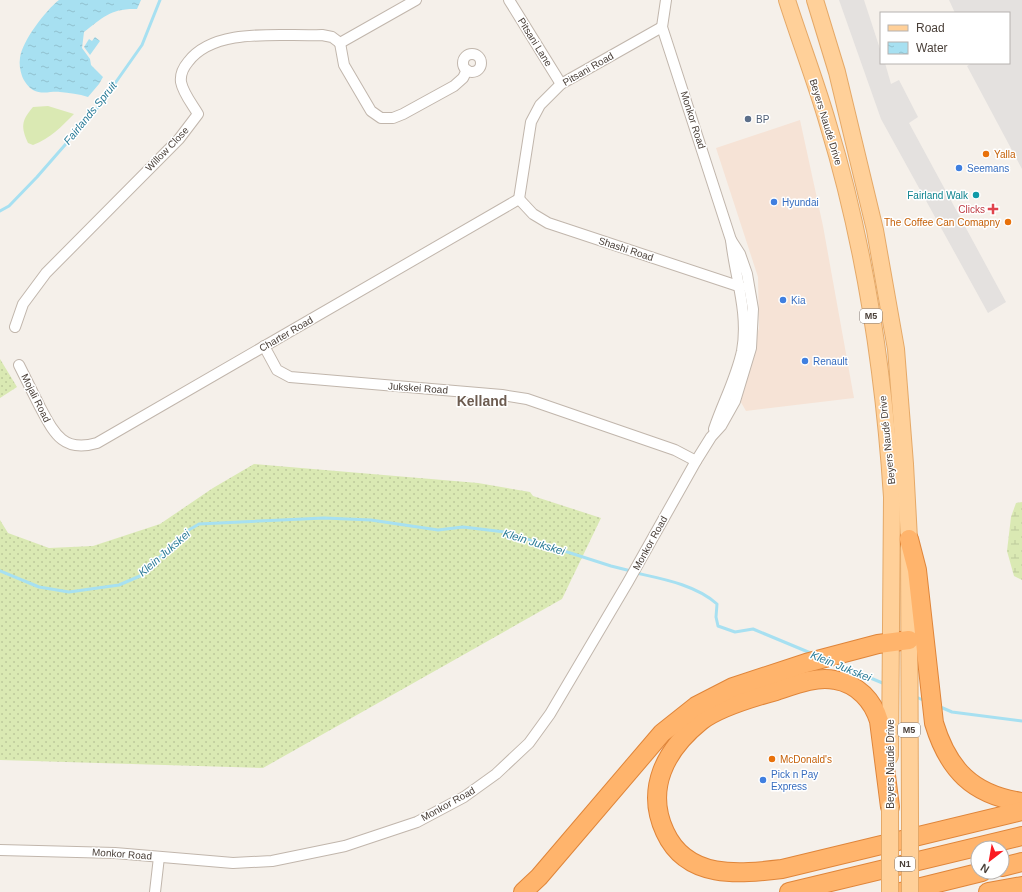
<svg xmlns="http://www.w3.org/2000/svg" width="1022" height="892" viewBox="0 0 1022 892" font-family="Arial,sans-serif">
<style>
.commercial{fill:#f6e3d6}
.grass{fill:url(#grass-dots)}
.wetland{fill:url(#wetland-marsh)}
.green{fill:#dae9b3}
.parking{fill:#e4e1df}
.water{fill:url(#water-ripples)}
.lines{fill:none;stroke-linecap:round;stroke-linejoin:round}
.stream{stroke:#a7e0f1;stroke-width:3}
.minor-casing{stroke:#c1b6ac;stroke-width:12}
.primary-casing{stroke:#e5a968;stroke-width:18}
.motorway-casing{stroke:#df853a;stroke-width:20}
.minor{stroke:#fff;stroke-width:10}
.primary{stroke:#ffd099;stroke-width:16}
.motorway{stroke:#ffb46c;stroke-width:18}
.primary-bridge-casing{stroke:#e5a968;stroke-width:18;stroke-linecap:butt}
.primary-bridge{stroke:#ffd099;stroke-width:16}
.service-dot{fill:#5c6f8a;stroke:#fff;stroke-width:1.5}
.food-dot{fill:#e8710a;stroke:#fff;stroke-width:1.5}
.shop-dot{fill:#3f7fe0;stroke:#fff;stroke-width:1.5}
.culture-dot{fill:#0f9aa8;stroke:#fff;stroke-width:1.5}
.health-dot{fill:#e0444e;stroke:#fff;stroke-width:1.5}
.labels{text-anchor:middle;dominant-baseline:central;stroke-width:3;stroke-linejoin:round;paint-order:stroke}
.shield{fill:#fff;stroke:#807974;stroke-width:1}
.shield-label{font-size:9px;font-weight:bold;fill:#493f38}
.street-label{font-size:10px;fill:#493f38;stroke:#fff}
.service-label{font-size:10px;fill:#4e5e75;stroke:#fff;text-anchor:start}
.food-label{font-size:10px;fill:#c56008;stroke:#fff;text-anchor:start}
.shop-label{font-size:10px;fill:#366cbe;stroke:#fff;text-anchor:start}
.culture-label{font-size:10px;fill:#0d838f;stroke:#fff;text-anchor:end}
.health-label{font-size:10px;fill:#be3a42;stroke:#fff;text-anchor:end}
.water-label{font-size:11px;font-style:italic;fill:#297b97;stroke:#fff}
.district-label{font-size:14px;font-weight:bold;fill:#6c5b4f;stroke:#fff}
</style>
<defs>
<pattern id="grass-dots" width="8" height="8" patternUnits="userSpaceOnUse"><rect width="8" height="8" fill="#dae9b3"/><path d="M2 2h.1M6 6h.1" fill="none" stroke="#bdc99b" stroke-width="1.8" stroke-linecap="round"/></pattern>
<pattern id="wetland-marsh" width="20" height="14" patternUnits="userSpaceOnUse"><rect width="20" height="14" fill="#dae9b3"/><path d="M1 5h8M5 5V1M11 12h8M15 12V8" fill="none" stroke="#bdc99b"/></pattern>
<pattern id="water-ripples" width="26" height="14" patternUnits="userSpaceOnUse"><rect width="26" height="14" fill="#a7e0f1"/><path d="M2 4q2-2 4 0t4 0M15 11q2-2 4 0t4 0" fill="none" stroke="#91c1cf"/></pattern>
</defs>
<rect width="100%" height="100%" fill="#f5f0ea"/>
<!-- commercial -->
<path class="commercial" d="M 800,120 L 823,226 L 854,398 L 746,411 L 738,397 L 759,328 L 758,277 L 716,148 Z"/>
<!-- grass -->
<g class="grass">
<path d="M 0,359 L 17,387 L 0,398 Z"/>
<path d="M 254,464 L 478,483 L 530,492 L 533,496 L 601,518 L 562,599 L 263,768 L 0,760 L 0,520 L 8,533 L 49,548 L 93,546 L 160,524 L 213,488 Z"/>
</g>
<!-- wetland -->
<path class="wetland" d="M 1022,502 L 1022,580 L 1014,576 L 1007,551 L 1011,517 L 1016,503 Z"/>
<!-- green -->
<path class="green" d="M 48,106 L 74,114 C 61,127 51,138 33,145 L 28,143 C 21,127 21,121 33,107 Z"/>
<!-- parking -->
<g class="parking">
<path d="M 839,0 L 864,0 L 881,52 L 881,63 L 885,63 L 891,84 L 899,80 L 918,117 L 909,123 L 1006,302 L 988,313 L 881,119 Z"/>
<path d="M 949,0 L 1022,0 L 1022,169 L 967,66 L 972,63 L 1009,63 L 1009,13 L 955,13 Z"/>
</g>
<!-- water -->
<g class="water">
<path d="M 59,0 L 141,0 L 137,9 C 112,8 103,17 84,32 L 82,48 L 90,59 L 91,65 L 103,77 L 99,84 L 88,97 C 79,94 69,93 60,92 C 51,91 42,95 33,90 C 28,87 24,81 22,76 C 20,70 19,64 20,58 C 22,41 46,10 59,0 Z"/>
<path d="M 95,37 L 100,41 L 90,55 L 84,47 L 89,39 L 92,41 Z"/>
</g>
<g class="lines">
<!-- stream -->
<g class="stream">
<path d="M 0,211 L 9,206 L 37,177 L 99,106 L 142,45 L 160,0"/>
<path d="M 0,571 L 39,587 L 69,592 L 119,585 L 140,576 L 187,531 L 199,524 L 324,518 L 371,520 L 438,530 L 463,527 L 505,532 L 611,566 L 631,571"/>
<path d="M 636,573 C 663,579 696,585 717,604 L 716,617 L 718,626 L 735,632 L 753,629 L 813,654"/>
<path d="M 834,663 L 885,684"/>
<path d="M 914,696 L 925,701"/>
<path d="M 938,706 L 952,712 L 1022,721"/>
</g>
<!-- minor casing -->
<g class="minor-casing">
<g id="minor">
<path d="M 509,0 L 561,84"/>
<path d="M 666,0 L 662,27 L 731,240 C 735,277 749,313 742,351 C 736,379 723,402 714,429"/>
<path d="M 340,43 L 344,65 L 371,111 L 381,118 L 393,118 L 403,114 L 454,86 L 463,78 L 467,70"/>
<path d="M 340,43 L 416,0"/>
<circle cx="472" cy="63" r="9"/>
<path d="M 519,199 L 531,122 L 540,105 L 561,84 L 662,27"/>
<path d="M 519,199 L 533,214 L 548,223 L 741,287"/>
<path d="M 15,327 L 23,304 L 46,273 L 179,139 L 198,114 C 192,104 183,93 181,82 C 180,74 183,68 188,62 C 215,26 282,37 322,35 L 332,37 L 340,43"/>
<path d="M 264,346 L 277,370 L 290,377 L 502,395 L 527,399 L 675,450 L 696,461"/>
<path d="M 19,365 C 26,379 33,393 40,407 C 54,433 63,453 97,443 L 519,199"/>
<path d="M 0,850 L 115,853 L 233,863 L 272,861 L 345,846 L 417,822 L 464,797 L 496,774 L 529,743 L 550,714 L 628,582 L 696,461 L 711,437 L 721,426 L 735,401 L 751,348 L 753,309 L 747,274 L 740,254 L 731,240"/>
<path d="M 155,892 L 159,857"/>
</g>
</g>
<!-- primary casing -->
<g class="primary-casing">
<g id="primary">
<path d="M 787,0 C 800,41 816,82 828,124 C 864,242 884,374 892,497 L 890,756"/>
<path d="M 815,0 L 837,72 L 875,230 L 896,349 L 905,464 L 909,539 L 910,821"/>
</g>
</g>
<!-- motorway casing -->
<g class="motorway-casing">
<g id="motorway">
<path d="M 909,539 L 917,570 L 934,723 C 948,769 972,795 1022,802"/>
<path d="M 890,807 L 879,721 C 873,701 858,684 835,680 C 816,676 794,685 776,691 C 754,697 719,707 701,721 C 665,750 645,789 665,832 C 687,880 739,874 782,869 L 1022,811"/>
<path d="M 1002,867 L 1022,862"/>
<path d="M 523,892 L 539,877 L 662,733 L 696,706 L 733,687 L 806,663 L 878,644 L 909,640"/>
<path d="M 789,892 L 1022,836"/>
<path d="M 901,892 L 982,872"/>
<path d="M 988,892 L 1022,886"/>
</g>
</g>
<!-- minor -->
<use href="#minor" class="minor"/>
<!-- primary -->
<use href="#primary" class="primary"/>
<!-- motorway -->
<use href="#motorway" class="motorway"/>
<!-- primary-bridge casing -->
<g class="primary-bridge-casing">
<g id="primary-bridge">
<path d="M 890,807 L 890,892"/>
<path d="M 910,892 L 910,821"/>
</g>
</g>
<!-- primary-bridge -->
<use href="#primary-bridge" class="primary-bridge"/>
</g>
<!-- markers -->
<circle class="service-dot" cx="748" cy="119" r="4"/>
<g class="food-dot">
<circle cx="986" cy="154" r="4"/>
<circle cx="1008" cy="222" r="4"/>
<circle cx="772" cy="759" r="4"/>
</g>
<g class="shop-dot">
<circle cx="959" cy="168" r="4"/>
<circle cx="774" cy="202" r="4"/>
<circle cx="783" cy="300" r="4"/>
<circle cx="805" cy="361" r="4"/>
<circle cx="763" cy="780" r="4"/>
</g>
<circle class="culture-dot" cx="976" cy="195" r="4"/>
<path class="health-dot" d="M991 203h4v4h4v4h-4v4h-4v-4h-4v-4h4z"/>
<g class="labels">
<!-- shield labels -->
<g class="shield">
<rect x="860" y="309" width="22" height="14" rx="3"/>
<rect x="898" y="723" width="22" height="14" rx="3"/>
<rect x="895" y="857" width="20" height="14" rx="3"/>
</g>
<g class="shield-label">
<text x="871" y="316">M5</text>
<text x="909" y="730">M5</text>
<text x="905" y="864">N1</text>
</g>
<!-- street labels -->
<g class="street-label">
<text transform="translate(535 42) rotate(58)">Pitsani Lane</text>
<text transform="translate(588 69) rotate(-30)">Pitsani Road</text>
<text transform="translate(693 120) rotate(72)">Monkor Road</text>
<text transform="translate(826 122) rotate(73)">Beyers Naudé Drive</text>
<text transform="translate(167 149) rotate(-46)">Willow Close</text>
<text transform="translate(626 249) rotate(18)">Shashi Road</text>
<text transform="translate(286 334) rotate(-30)">Charter Road</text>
<text transform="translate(418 388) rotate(4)">Jukskei Road</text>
<text transform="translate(36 398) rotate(63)">Mojali Road</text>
<text transform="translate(887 440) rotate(-96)">Beyers Naudé Drive</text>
<text transform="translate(650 543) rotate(-61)">Monkor Road</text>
<text transform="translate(890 764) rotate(-90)">Beyers Naudé Drive</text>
<text transform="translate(448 804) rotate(-29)">Monkor Road</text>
<text transform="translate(122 854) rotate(4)">Monkor Road</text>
</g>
<!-- service labels -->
<g class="service-label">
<text x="756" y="119">BP</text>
</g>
<!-- food labels -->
<g class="food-label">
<text x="994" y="154">Yalla</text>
<text x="1000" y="222" text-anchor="end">The Coffee Can Comapny</text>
<text x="780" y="759">McDonald's</text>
</g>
<!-- shop labels -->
<g class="shop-label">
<text x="967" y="168">Seemans</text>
<text x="782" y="202">Hyundai</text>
<text x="791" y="300">Kia</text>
<text x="813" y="361">Renault</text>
<text x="771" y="774">Pick n Pay<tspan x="771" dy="12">Express</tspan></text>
</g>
<!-- culture labels -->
<g class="culture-label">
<text x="968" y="195">Fairland Walk</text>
</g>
<!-- health labels -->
<g class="health-label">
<text x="985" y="209">Clicks</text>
</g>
<!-- water labels -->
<g class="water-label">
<text transform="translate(90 113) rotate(-51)">Fairlands Spruit</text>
<text transform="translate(534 542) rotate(17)">Klein Jukskei</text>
<text transform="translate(164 553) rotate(-41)">Klein Jukskei</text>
<text transform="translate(841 666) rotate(22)">Klein Jukskei</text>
</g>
<!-- district labels -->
<g class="district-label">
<text x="482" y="401">Kelland</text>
</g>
</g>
<!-- legend -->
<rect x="880" y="12" width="130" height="52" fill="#ffffff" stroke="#b6b2af"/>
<rect x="888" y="25" width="20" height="6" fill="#ffd099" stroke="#b6b2af"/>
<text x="916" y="32" font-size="12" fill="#493f38">Road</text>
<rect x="888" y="42" width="20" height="12" fill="url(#water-ripples)" stroke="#b6b2af"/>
<text x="916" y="52" font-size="12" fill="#493f38">Water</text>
<!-- north arrow -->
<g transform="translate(990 860) rotate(211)"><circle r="19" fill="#ffffff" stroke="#b6b2af"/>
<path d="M0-3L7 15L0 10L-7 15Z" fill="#fb1b21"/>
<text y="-6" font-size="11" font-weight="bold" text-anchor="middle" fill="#493f38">N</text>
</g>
</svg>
